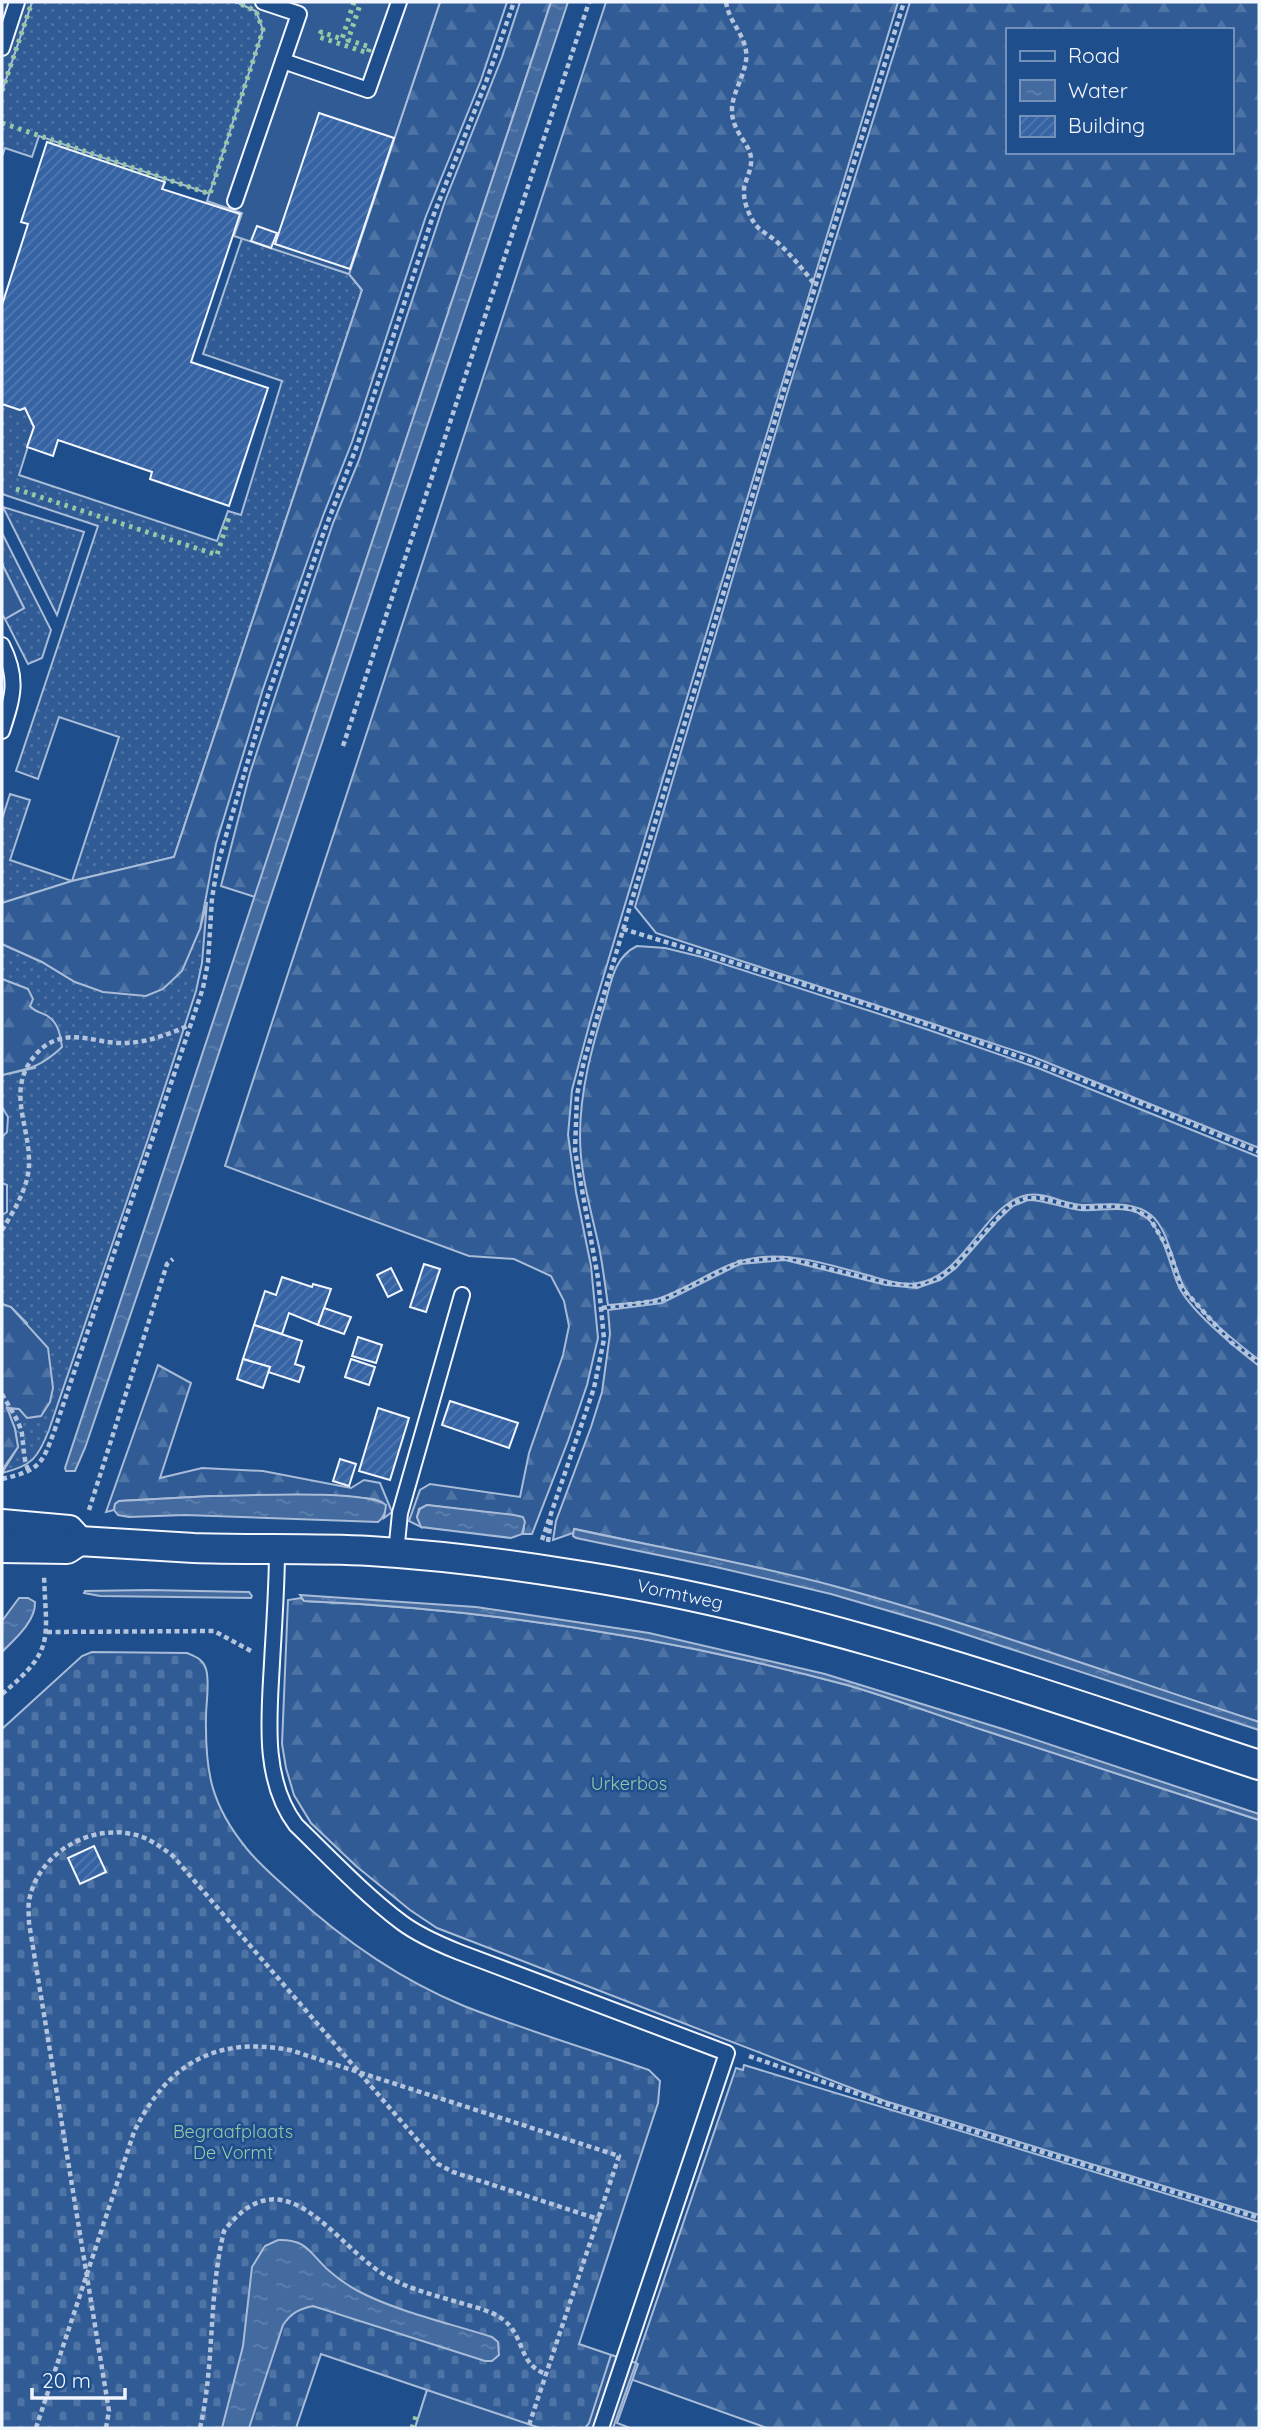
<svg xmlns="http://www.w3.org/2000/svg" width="1261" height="2430" viewBox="0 0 1261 2430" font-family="Quicksand,sans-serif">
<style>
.grass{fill:url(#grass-dots);stroke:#a8bbd7;stroke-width:2}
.forest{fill:url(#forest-firs);stroke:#a8bbd7;stroke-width:2;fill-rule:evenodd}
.cemetery{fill:url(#cemetery-stones);stroke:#a8bbd7;stroke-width:2}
.pitch{fill:#305b95;stroke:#a8bbd7;stroke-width:2}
.water{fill:url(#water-ripples);stroke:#a8bbd7;stroke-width:2}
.building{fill:url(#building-hatch);stroke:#f2f6ff;stroke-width:2}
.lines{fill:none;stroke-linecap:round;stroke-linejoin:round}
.service-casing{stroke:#f2f6ff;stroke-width:18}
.minor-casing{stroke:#f2f6ff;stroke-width:32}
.path{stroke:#b3c4dc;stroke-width:4.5;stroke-dasharray:5 3.5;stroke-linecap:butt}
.service{stroke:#1f4e8c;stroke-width:14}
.minor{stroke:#1f4e8c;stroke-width:28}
.hedge{stroke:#97c8a6;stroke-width:5;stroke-dasharray:3.5 5;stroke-linecap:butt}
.labels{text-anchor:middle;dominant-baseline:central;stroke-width:5;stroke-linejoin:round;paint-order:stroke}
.street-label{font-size:18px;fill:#f2f6ff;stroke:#1f4e8c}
.park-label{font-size:18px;fill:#97c8a6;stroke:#1f4e8c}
</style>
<defs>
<pattern id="grass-dots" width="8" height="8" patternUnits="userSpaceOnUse" patternTransform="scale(1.75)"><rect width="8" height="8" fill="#305b95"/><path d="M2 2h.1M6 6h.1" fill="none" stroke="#4e73a5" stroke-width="1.8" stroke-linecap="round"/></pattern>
<pattern id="forest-firs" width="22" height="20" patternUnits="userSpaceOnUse" patternTransform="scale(1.75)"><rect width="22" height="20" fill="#305b95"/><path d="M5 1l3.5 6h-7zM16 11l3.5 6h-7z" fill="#4e73a5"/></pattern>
<pattern id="cemetery-stones" width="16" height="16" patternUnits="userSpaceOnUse" patternTransform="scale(1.75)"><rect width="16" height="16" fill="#305b95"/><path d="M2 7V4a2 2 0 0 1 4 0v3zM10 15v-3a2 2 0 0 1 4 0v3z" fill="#4e73a5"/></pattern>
<pattern id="water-ripples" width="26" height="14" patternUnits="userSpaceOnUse" patternTransform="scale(1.75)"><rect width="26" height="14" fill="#446ba0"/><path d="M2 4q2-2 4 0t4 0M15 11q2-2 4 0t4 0" fill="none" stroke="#5f81ae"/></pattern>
<pattern id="building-hatch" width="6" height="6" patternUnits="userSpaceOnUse" patternTransform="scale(1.75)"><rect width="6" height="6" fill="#3563a3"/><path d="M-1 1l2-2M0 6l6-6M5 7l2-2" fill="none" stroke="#537ab1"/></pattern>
</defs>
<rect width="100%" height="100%" fill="#1f4e8c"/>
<!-- grass -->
<g class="grass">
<path d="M 32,2 L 236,2 L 256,11 L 263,24 L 262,37 L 210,194 L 39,136 L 32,157 L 5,148 L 2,157 L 2,91 Z"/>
<path d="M 242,238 L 349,274 L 362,290 L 174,857 L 72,881 L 2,903 L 2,819 L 10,794 L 30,800 L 10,860 L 72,881 L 119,737 L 59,717 L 38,779 L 16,771 L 98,526 L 2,494 L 2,404 L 20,410 L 25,408 L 34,427 L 19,475 L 217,541 L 228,511 L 241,515 L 282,381 L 203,354 Z"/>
<path d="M 3,507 L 84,532 L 57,615 Z"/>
<path d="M 2,533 L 51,630 L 42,658 L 28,664 L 5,619 L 24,608 L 2,564 Z"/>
<path d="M 207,902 L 202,963 L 196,991 L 148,1139 L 49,1430 C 38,1458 32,1466 2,1473 L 18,1447 L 15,1429 L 7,1408 L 19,1409 L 27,1323 L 11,1307 L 2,1304 L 2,1215 L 7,1212 L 7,1185 L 2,1183 L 2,1137 L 7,1132 L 8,1117 L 2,1107 L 2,1075 L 35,1068 L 46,1016 L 35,1011 L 29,1006 L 28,989 L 2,979 L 2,944 L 42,962 L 75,982 L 200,929 Z"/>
</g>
<!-- forest -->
<g class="forest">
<path d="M 440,2 L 507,2 L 481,80 L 426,216 L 352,442 L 323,516 L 263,689 L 216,844 L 200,929 L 182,971 L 163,989 L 146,996 L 103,992 L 75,982 L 42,962 L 2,944 L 2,903 L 72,881 L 174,857 L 362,290 L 349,274 Z"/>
<path d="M 520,2 L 551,2 L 255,897 L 221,886 L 250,773 L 284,669 L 333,523 L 359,460 L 445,201 L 502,57 Z"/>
<path d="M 606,2 L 898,2 L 717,598 L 591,1018 L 572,1090 L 568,1135 L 576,1192 L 591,1266 L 598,1338 L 587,1385 L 568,1441 L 532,1534 L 523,1534 L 524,1528 L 522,1517 L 427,1505 L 419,1509 L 417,1517 L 421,1527 L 409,1521 L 420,1490 L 430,1484 L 520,1497 L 529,1453 L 563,1355 L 569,1326 L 564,1301 L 551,1276 L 514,1259 L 469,1256 L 225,1166 Z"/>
<path d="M 910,2 L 1259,2 L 1259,1148 L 1031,1056 L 656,933 L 635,907 L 787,394 ZM 1007,30 L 1231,30 L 1231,152 L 1007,152 Z"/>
<path d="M 637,946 L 665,948 L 702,957 L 926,1029 L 1038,1068 L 1259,1157 L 1259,1360 C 1236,1342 1198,1312 1184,1287 C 1173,1267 1169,1230 1151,1215 C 1132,1200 1105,1205 1084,1205 C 1065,1205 1047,1192 1027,1195 C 985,1203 966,1275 918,1283 C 904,1286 885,1280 871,1276 C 836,1267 799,1254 762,1257 C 720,1261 698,1285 660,1298 C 644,1304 625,1303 608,1305 C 605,1286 603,1266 599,1247 C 591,1210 580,1174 580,1136 C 580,1090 592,1047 605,1004 C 611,982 614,957 637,946 Z"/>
<path d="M 2,979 L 28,989 L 33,999 L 30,1006 C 35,1012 40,1012 46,1015 C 59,1023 60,1034 62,1047 C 41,1067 29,1069 2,1075 Z"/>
<path d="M 1028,1200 C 1046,1200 1062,1208 1080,1210 C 1102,1212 1129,1202 1148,1219 C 1165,1234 1170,1268 1179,1287 C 1192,1313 1236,1348 1259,1366 L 1259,1722 L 951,1621 L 836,1587 L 764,1569 L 575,1529 L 573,1533 L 553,1540 L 556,1521 L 591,1427 L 602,1392 L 610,1334 L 608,1310 L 662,1303 L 740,1264 L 763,1262 L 785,1260 L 886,1285 L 917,1288 L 940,1280 L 956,1268 L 997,1221 L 1013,1206 Z"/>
<path d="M 2,1304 L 11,1307 L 48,1348 L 53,1388 L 50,1402 L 41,1416 L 27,1418 L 19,1409 L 7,1408 L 15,1429 L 18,1447 L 2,1470 Z"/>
<path d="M 158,1365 L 191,1383 L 160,1478 L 202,1468 L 263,1471 L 351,1488 L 364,1480 L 380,1483 L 392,1512 L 384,1518 L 385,1511 L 382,1502 L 374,1499 L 340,1496 L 212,1496 L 119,1501 L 115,1504 L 114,1510 L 106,1512 Z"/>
<path d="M 301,1598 L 304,1601 C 488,1609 669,1637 847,1685 C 892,1698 937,1715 983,1730 C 1075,1760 1167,1790 1259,1820 L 1259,2215 L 885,2101 L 437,1928 L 410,1910 L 356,1866 L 311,1823 L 294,1795 L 286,1768 L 282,1744 L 288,1600 Z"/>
<path d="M 744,2065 L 1259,2222 L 1259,2428 L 767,2428 L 630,2379 L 736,2068 L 743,2070 Z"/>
</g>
<!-- cemetery -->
<path class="cemetery" d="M 92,1652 L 187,1653 C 196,1657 203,1659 206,1669 C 210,1682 206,1703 206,1717 C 205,1772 211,1805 247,1849 C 260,1865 277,1879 292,1893 C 342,1939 401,1980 464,2006 C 525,2030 588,2049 649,2070 L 660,2081 L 658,2103 L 579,2344 L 638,2364 L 617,2423 L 630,2428 L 415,2428 L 427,2390 L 321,2354 L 296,2428 L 2,2428 L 2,1729 L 82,1656 Z"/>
<!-- pitch -->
<g class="pitch">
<path d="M 2,2 L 32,2 L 2,91 Z"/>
<path d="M 236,2 L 440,2 L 349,274 L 234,236 L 242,213 L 207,201 L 263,30 L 256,11 Z"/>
<path d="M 2,564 L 24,608 L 5,619 L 2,614 Z"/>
<path d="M 611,2355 L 636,2363 L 613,2428 L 585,2428 L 589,2423 Z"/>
<path d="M 427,2390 L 540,2428 L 415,2428 Z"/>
</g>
<!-- water -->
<g class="water">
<path d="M 551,2 L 568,2 L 185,1155 L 85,1448 L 75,1471 L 66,1471 L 65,1468 Z"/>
<path d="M 212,1496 C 244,1496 365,1489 386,1505 C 385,1514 384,1517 378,1522 L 185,1515 L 129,1517 L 118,1515 L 114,1510 L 115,1504 L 119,1501 Z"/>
<path d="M 427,1505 L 514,1515 L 523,1517 L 525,1522 L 522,1534 L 511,1538 L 421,1527 L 417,1517 L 420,1509 Z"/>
<path d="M 574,1529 C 661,1548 748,1563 834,1586 C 977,1625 1118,1676 1259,1722 L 1259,1730 L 937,1625 L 831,1594 L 716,1567 L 576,1538 L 573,1536 Z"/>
<path d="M 149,1590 L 249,1592 L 252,1596 L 251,1598 L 100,1596 L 84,1593 L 85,1591 Z"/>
<path d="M 300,1595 L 476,1607 L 649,1633 L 825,1674 L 1006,1730 L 1259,1814 L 1259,1820 C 1167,1790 1075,1760 983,1730 C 937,1715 892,1698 847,1685 C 669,1637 488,1609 304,1601 Z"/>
<path d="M 19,1598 L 28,1598 L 35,1602 C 36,1621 15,1639 2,1652 L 2,1621 Z"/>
<path d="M 278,2240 C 306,2239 309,2252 327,2269 C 336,2277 347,2285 358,2291 C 398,2312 449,2323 492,2337 L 498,2342 L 499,2355 L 492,2361 L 485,2361 L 313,2306 C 299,2309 291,2313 283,2325 L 249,2428 L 222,2428 L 243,2346 L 252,2267 L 265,2246 Z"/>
</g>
<!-- building -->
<g class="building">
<path d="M 319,113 L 394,138 L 350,269 L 275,244 Z"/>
<path d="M 47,142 L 165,182 L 162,189 L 240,214 L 191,362 L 268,388 L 229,506 L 150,479 L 152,472 L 58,440 L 53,456 L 27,447 L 34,427 L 25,408 L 20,410 L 2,404 L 2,305 L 28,224 L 21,222 Z"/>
<path d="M 257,226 L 277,233 L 271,248 L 251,241 Z"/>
<path d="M 424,1264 L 440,1269 L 426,1312 L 410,1307 Z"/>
<path d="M 391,1268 L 402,1290 L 388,1297 L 377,1275 Z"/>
<path d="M 282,1277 L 312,1287 L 313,1284 L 331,1289 L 318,1325 L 289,1313 L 282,1334 L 254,1325 L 265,1291 L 276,1295 Z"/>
<path d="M 324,1308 L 351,1317 L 344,1334 L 318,1325 Z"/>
<path d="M 254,1325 L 302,1341 L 295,1364 L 304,1367 L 299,1382 L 268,1372 L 270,1367 L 243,1359 Z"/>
<path d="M 358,1337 L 382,1345 L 376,1363 L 352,1356 Z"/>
<path d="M 243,1359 L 270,1367 L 263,1388 L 237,1379 Z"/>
<path d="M 351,1359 L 375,1367 L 369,1385 L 345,1377 Z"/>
<path d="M 450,1401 L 518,1423 L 509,1448 L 442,1425 Z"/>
<path d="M 378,1408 L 409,1418 L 390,1480 L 359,1471 Z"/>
<path d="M 340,1459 L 356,1464 L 349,1486 L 333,1481 Z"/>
<path d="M 94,1846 L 106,1872 L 80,1884 L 68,1858 Z"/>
</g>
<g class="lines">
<!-- service casing -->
<g class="service-casing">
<g id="service">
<path d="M 2,48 L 17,2"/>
<path d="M 283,61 L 368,90 L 399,2"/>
<path d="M 235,201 L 299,14 L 263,2"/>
<path d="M 2,645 C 19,679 13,697 2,731"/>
<path d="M 277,1550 C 277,1587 274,1625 272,1663 C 269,1717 262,1780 296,1825 C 330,1858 363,1893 401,1922 C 418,1935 439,1944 459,1952 L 727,2053 L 601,2428"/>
<path d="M 396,1553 L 400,1513 L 462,1295"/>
</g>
</g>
<!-- minor casing -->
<g class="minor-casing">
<g id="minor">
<path d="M 2,1524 L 69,1530 L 79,1541"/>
<path d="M 2,1548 L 67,1549 L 79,1541 C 117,1543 156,1546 194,1548 C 253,1550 312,1548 370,1551 C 435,1555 500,1563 563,1573 C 802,1608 1031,1690 1259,1765"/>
</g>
</g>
<!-- path -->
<g class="path">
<path d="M 726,2 C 729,22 743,32 746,51 C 749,69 733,90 732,108 C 731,132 750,143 751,158 C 752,167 748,175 745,184 C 741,196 748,214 755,224 C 760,231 769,235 776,241 C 791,255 803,269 815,285"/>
<path d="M 343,746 L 589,2"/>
<path d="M 623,929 C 765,972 908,1015 1047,1067 C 1119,1093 1189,1123 1259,1152"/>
<path d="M 2,1230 C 14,1211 30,1185 29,1161 C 29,1126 9,1094 30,1062 C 37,1052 44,1045 54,1041 C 76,1032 96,1042 118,1043 C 145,1044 166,1035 190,1025"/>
<path d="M 602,1308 L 661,1300 L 739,1262 L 763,1259 L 785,1258 L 886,1283 L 917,1286 L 939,1278 L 955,1266 L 1011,1204 L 1027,1198 L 1041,1198 L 1080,1208 L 1111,1206 L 1132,1209 L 1149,1217 L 1170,1252 L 1182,1288 L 1232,1343 L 1259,1363"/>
<path d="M 2,1394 C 9,1407 19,1420 22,1434 C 24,1448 23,1459 29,1472"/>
<path d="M 2,1479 C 40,1470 42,1465 55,1429 L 203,988 L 208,962 L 212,898 L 218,863 L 262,713 L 322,537 L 358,443 L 432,219 L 486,82 L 514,2"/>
<path d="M 89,1510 L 167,1264 L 173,1259"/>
<path d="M 542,1540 L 594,1388 L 604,1339 L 598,1278 L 575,1151 L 577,1095 L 584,1061 L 803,326 L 904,2"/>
<path d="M 548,1542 L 551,1519"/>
<path d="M 47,1632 L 214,1631 L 251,1651"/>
<path d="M 2,1694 C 56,1649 46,1640 44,1575"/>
<path d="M 749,2056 L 907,2111 L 1259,2218"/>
<path d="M 36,2428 L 134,2132 C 167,2064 215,2036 290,2050 L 619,2156 L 598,2219"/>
<path d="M 106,2428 L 109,2411 L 29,1923 C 29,1916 28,1908 29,1901 C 38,1850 98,1819 145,1838 C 155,1843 164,1849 173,1856 L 438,2164 L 453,2172 L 598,2219 L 528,2428"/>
<path d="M 200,2428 C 215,2364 208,2296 224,2231 C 287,2149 335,2249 390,2278 C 412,2290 437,2296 461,2303 C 474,2307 489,2310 501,2318 C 526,2335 517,2364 546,2374"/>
</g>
<!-- service -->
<use href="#service" class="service"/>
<!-- minor -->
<use href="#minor" class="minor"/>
<!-- hedge -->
<g class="hedge">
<path d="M 354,2 L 342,39 L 321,32 L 319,37 L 368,53 L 370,47 L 348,40 L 361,2"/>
<path d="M 2,91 L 32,2"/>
<path d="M 2,123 L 210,194 L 263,30 L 256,11 L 236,2"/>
<path d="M 16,489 L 217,555 L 230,514"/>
<path d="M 412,2428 L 416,2416"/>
</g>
</g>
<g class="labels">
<!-- street labels -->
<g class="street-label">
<text transform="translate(680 1594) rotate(12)">Vormtweg</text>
</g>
<!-- park labels -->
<g class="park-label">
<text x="629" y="1783">Urkerbos</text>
<text x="233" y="2131">Begraafplaats<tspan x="233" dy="21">De Vormt</tspan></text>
</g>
</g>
<!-- border -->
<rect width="1261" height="2430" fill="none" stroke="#f2f6ff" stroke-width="7"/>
<!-- legend -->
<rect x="1006" y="28" width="228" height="126" fill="#1f4e8c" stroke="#7391ba" stroke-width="2"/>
<rect x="1020" y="51" width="35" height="10" fill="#1f4e8c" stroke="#7391ba" stroke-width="2"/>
<text x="1068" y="63" font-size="21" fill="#f2f6ff">Road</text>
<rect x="1020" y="80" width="35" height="21" fill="url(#water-ripples)" stroke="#7391ba" stroke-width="2"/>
<text x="1068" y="98" font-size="21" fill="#f2f6ff">Water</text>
<rect x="1020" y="116" width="35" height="21" fill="url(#building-hatch)" stroke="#7391ba" stroke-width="2"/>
<text x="1068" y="133" font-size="21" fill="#f2f6ff">Building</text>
<!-- scale -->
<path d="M32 2388v10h93v-10" fill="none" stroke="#f2f6ff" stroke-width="3.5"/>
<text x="42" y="2388" font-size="21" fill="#f2f6ff" stroke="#1f4e8c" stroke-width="5" paint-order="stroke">20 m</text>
</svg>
